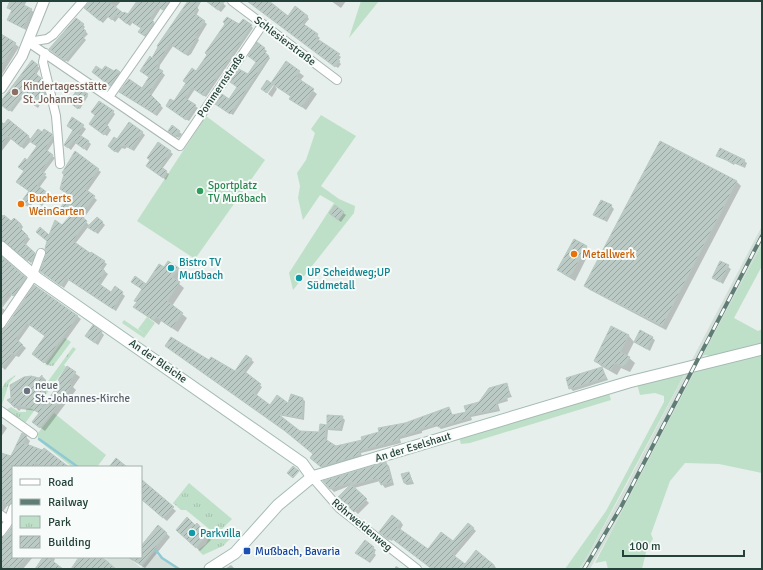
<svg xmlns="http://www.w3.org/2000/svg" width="763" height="570" viewBox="0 0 763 570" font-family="Signika,sans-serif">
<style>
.built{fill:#d4dfda}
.grass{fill:#bfe0c8}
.park{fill:url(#park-tufts)}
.shadow{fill:#0003}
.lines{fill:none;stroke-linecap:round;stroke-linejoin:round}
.stream{stroke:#8ec9d4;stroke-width:2.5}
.building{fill:url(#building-hatch);stroke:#b8c9c2}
.minor-casing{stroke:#a8b8b2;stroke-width:10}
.tertiary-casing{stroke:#a8b8b2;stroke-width:12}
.secondary-casing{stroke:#a4bbb3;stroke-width:13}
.minor{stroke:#fff;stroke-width:8}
.tertiary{stroke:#fff;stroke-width:10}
.secondary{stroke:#fff;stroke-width:11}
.rail-casing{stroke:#5f7d75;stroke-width:4}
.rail{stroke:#f7fbf9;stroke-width:2.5;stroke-dasharray:8;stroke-linecap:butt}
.education-dot{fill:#8d6e63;stroke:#f7fbf9;stroke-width:1.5}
.leisure-dot{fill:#2e9e5b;stroke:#f7fbf9;stroke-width:1.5}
.food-dot{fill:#e8710a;stroke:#f7fbf9;stroke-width:1.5}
.culture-dot{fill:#0f9aa8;stroke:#f7fbf9;stroke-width:1.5}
.worship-dot{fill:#6b7280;stroke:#f7fbf9;stroke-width:1.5}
.transit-dot{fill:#1a4fb4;stroke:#f7fbf9;stroke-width:1.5}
.labels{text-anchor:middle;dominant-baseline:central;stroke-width:4;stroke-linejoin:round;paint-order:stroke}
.street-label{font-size:11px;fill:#24423a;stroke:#f7fbf9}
.education-label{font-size:11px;fill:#785e54;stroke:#f7fbf9;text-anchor:start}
.leisure-label{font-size:11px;fill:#27864d;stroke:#f7fbf9;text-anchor:start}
.food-label{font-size:11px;fill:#c56008;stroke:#f7fbf9;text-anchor:start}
.culture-label{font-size:11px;fill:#0d838f;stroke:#f7fbf9;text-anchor:start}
.worship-label{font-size:11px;fill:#5b616d;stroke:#f7fbf9;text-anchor:start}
.transit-label{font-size:11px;fill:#164399;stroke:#f7fbf9;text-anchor:start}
</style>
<defs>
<pattern id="park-tufts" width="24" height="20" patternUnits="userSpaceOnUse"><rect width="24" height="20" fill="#bfe0c8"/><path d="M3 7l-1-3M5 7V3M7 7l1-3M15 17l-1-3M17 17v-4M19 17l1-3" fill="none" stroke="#a4c1ad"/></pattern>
<pattern id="building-hatch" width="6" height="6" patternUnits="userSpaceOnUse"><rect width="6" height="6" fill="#bbcac4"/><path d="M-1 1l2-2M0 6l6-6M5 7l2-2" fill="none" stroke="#98a6a0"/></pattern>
</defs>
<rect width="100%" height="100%" fill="#e6efeb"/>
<!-- built -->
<g class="built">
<path d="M 762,226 L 762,244 L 621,514 L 590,569 L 579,569 L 587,557 L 626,486 Z"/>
<path d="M 155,551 L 158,556 L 177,569 L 98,569 L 108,557 L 126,557 L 131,559 L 141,568 Z"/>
</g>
<!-- grass -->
<g class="grass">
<path d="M 361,1 L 379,1 L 349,38 Z"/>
<path d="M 321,115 L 356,136 L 321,186 L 339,199 L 355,206 L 354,213 L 293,290 L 289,273 L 334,203 L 320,195 L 303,220 L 298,198 L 300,186 L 297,173 L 306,160 L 315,133 L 311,129 Z"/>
<path d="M 206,116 L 265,160 L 195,259 L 137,221 Z"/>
<path d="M 762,244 L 762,266 L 734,318 L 758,331 L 762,329 L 762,343 L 713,356 L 703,355 Z"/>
<path d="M 147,317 L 155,323 L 144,338 L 122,323 L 124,320 L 146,335 L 138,329 Z"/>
<path d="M 762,353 L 762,473 L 719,464 L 685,463 L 670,481 L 651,534 L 653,539 L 647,548 L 642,569 L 608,569 L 606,561 L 595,563 L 696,369 Z"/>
<path d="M 685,373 L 587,557 L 579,569 L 565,569 L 606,511 L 664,402 L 664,396 L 655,393 L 640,395 L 637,384 Z"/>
<path d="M 609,393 L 611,400 L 470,443 L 461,444 L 459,437 Z"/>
<path d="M 54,413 L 106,455 L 97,467 L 72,467 L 38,440 L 38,433 Z"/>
</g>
<!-- park -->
<g class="park">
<path d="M 65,338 L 71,342 L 53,366 L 45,365 Z"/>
<path d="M 73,347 L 76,349 L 64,365 L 66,367 L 26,422 L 24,424 L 4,411 L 11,407 L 19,412 L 26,412 L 26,409 L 33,408 L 42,401 L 46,392 L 46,384 Z"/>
<path d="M 16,375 L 9,383 L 1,408 C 1,390 0,383 16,375 Z"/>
<path d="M 189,483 L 232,519 L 217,534 L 212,534 L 208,528 L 186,510 L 181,510 L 173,503 Z"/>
<path d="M 225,531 L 232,537 L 223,546 L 203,555 L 198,550 L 206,544 L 210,536 L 217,536 Z"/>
</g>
<!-- shadow -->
<g class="shadow">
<path d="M 9,1 L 27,1 L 24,6 L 34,12 L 26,30 L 8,20 L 12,11 L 9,7 L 11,2 Z"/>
<path d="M 92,1 L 121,1 L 115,8 L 124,15 L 128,16 L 151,1 L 174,1 L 166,12 L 161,8 L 152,22 L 156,25 L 147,38 L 142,34 L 142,28 L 133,22 L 130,26 L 119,17 L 115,22 L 109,16 L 103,23 L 88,11 Z"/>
<path d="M 206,1 L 220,1 L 226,6 L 221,12 Z"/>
<path d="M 248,1 L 266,1 L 288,18 L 307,16 L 309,19 L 304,25 L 320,38 L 318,40 L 341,57 L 338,61 L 341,64 L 338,68 Z"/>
<path d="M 331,1 L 346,1 L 341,8 Z"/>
<path d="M 197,7 L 199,10 L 196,16 L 207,24 L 198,39 L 199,40 L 191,54 L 188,56 L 173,46 L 160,65 L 159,70 L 165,75 L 151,96 L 163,108 L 157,116 L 123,94 L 142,89 L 150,78 L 141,71 Z"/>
<path d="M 77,19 L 85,27 L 83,29 L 88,34 L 84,38 L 86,40 L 68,62 L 53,51 Z"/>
<path d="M 240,25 L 251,26 L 253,28 L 206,97 L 195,89 L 187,101 L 198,108 L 189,121 L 169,108 L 197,72 Z"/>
<path d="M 1,38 L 15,44 L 19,47 L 1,76 Z"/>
<path d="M 264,49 L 267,51 L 265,54 L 270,58 L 233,115 L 217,104 L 229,100 L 257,62 L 251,58 Z"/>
<path d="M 286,63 L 304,76 L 300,81 L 317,94 L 306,110 L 295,102 L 291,98 L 291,97 L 274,85 L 277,89 L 272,97 L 268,94 L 275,84 L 272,84 L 266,93 L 263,89 L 272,85 Z"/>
<path d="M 37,66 L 40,68 L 36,75 L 43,81 L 44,84 L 41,87 L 45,91 L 46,94 L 38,108 L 23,97 L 12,112 L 1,103 Z"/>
<path d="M 119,72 L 122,75 L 113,87 L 96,74 Z"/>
<path d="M 79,89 L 88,96 L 80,109 L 71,103 Z"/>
<path d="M 113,112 L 115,114 L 107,126 L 111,130 L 107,136 L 90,124 Z"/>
<path d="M 73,119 L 86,129 L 81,136 L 91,144 L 87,151 L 76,143 L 71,150 L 65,145 L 74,131 Z"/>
<path d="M 8,120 L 31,139 L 42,133 L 51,135 L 54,138 L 54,141 L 47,152 L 55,158 L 43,174 L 47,177 L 39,188 L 49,197 L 42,206 L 35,200 L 29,208 L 24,204 L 30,192 L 20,184 L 28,162 L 38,147 L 31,141 L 24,149 L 11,139 L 1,152 L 1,123 L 4,126 Z"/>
<path d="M 129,123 L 145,135 L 134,151 L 127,147 L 125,149 L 122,148 L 118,153 L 111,149 Z"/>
<path d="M 179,132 L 182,134 L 179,138 L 172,134 Z"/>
<path d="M 158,143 L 173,154 L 162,169 L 169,174 L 166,180 L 147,166 L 151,161 L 148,158 Z"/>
<path d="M 717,155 L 744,161 L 747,163 L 745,168 L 735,163 L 734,165 Z"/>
<path d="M 98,170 L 101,172 L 87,192 L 97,200 L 83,219 L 90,226 L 97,218 L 105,225 L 98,234 L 88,227 L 75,244 L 107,264 L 103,270 L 108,274 L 100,286 L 111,293 L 115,288 L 125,296 L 116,311 L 69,280 L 64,288 L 44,274 L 50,236 L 62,227 L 72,216 L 65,210 Z"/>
<path d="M 736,181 L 741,186 L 666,330 L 590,290 L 585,286 Z"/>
<path d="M 611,206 L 614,209 L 607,222 L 595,215 Z"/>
<path d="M 335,207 L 346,215 L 341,222 L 333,216 Z"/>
<path d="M 1,214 L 12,223 L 21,224 L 23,227 L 21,230 L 30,239 L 25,246 L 37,257 L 35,263 L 33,261 L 31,263 L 9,244 L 1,244 Z"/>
<path d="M 586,247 L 590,251 L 575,281 L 563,274 L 559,270 Z"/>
<path d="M 1,258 L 28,281 L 17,298 L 12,295 L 2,308 L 7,312 L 1,321 Z"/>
<path d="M 721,262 L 731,269 L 723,284 L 713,277 Z"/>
<path d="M 164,269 L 178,269 L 183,274 L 177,282 L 184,288 L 172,306 L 187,318 L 178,332 L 161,321 L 159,325 L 135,307 L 138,303 L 136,301 L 143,290 L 132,282 L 146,285 Z"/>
<path d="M 35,286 L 81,319 L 48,365 L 37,357 L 46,336 L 30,325 L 18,342 L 26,348 L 19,357 L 16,356 L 5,370 L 1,366 L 1,330 L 6,328 Z"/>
<path d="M 611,327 L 629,336 L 634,342 L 627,356 L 635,363 L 630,372 L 621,368 L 617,375 L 601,366 L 595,360 Z"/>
<path d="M 101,332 L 104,335 L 98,345 L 89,339 Z"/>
<path d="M 652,338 L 655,340 L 650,351 L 635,342 Z"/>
<path d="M 246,356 L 254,362 L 245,374 L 262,387 L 256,396 L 270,406 L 289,405 L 302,399 L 305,401 L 304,420 L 278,415 L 300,432 L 320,433 L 328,426 L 342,417 L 345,420 L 342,431 L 328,430 L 327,441 L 336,448 L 363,441 L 449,408 L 453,416 L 467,412 L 506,385 L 512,397 L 507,398 L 508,401 L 498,404 L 500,411 L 471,417 L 472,420 L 441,429 L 438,426 L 422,431 L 422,433 L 400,439 L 401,443 L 361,453 L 362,457 L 324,469 L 311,458 L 314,454 L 209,361 L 235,373 Z"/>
<path d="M 68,368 L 80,377 L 73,387 L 76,390 L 45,431 L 38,426 L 40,414 L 37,411 L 21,409 L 19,411 L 9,400 L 42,376 L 46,380 L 46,405 L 61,383 Z"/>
<path d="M 602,368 L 608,380 L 573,391 L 570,388 Z"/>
<path d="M 1,423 L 7,428 L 1,437 Z"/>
<path d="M 26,437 L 30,441 L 28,445 L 68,467 L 42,467 L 39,465 L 38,467 L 13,467 L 13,508 L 8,505 L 1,514 L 1,452 L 11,458 Z"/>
<path d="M 386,463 L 389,466 L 394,485 L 385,488 L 380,481 L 354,488 L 369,503 L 358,514 L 340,497 L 349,486 L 334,492 L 330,488 Z"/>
<path d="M 409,473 L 414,484 L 407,485 L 404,483 Z"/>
<path d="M 141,481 L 176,511 L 167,521 L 141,499 Z"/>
<path d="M 401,522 L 403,525 L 400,530 L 428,550 L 453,542 L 468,524 L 476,531 L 454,557 L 465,565 L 494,565 L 496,568 L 430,569 L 431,568 L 393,539 L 392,541 L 383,535 Z"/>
<path d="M 197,525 L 211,540 L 200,551 L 181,534 Z"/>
<path d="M 13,526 L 13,557 L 33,557 L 23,569 L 1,569 L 1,542 Z"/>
<path d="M 159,526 L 170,537 L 145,568 L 127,557 L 141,557 L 141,548 Z"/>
<path d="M 365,542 L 376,550 L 374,553 L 376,555 L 370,563 L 357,553 Z"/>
<path d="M 45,557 L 52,557 L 55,559 L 53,563 L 61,569 L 36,569 Z"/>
<path d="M 231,565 L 235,569 L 225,569 Z"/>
<path d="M 396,566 L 401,569 L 394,569 Z"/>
</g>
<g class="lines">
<!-- stream -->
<g class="stream">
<path d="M 39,439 L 78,467"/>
<path d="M 155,549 L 162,558 L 179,569"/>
</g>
</g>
<!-- building -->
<g class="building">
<path d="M 10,1 L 23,1 L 22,4 L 32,9 L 23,28 L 7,20 L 12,10 L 7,8 Z"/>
<path d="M 90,1 L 108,1 L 123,13 L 124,12 L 128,14 L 137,1 L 169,1 L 163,10 L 158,7 L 150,19 L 154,22 L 145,36 L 138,32 L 141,28 L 130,21 L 127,24 L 116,15 L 112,20 L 106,15 L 100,21 L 84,8 Z"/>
<path d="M 188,1 L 201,1 L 194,13 L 205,21 L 195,36 L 197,37 L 188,52 L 185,54 L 170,44 L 158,62 L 159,63 L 156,67 L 163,71 L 149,93 L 161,105 L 155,114 L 119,92 L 129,79 L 142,88 L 149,77 L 140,71 L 150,56 L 152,58 L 158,47 L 157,46 Z"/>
<path d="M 206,1 L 225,1 L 218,10 Z"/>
<path d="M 247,1 L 269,1 L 288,16 L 295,6 L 308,16 L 302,23 L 318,34 L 316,38 L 340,54 L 336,58 L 340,61 L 335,67 Z"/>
<path d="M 227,17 L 239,24 L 243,19 L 252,25 L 204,96 L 192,88 L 185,98 L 196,105 L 186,120 L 166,106 L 170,99 L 174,101 L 186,83 L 183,81 L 192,68 L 196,71 L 207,55 L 205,53 L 225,24 L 223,22 Z"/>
<path d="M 76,18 L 84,24 L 82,27 L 86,31 L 82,36 L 84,38 L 65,61 L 49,49 Z"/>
<path d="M 1,34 L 16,43 L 1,67 Z"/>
<path d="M 257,42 L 265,48 L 263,51 L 269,56 L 230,114 L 215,104 L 222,94 L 229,99 L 237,87 L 230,82 L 239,69 L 248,74 L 256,62 L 248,56 Z"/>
<path d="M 32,60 L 38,65 L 34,72 L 41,78 L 42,81 L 40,85 L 43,87 L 44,92 L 36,106 L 21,96 L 9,111 L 1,105 L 1,101 Z"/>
<path d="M 286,61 L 300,71 L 296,77 L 314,89 L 302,107 L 289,99 L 291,96 L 272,84 L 273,85 L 267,93 L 261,89 L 267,80 L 271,83 Z"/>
<path d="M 96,66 L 102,70 L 105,66 L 114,71 L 116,69 L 120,72 L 110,86 L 92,72 Z"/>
<path d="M 78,88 L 88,94 L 78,109 L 69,102 Z"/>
<path d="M 99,101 L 114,111 L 105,124 L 109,127 L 104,135 L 89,124 L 95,115 L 91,112 Z"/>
<path d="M 72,117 L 84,125 L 78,134 L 89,141 L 84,149 L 73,141 L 68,148 L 64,145 L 73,130 L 67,126 Z"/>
<path d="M 8,119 L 29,136 L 21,147 L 8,136 L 1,145 L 1,122 L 4,124 Z"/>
<path d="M 129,122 L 143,132 L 131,149 L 124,145 L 122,147 L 119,146 L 115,152 L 108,146 L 114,137 L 117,139 Z"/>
<path d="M 172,125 L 180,131 L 176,137 L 168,131 Z"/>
<path d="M 38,129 L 42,132 L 44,129 L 52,134 L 52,138 L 45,149 L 53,155 L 41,171 L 46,174 L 37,185 L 48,193 L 39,204 L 32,198 L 26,206 L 21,202 L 29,191 L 16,182 L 24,171 L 18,167 L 25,158 L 27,160 L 37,146 L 29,141 Z"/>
<path d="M 660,141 L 737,181 L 662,326 L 584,286 Z"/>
<path d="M 158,142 L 171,151 L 161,167 L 167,171 L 163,178 L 146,166 L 150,160 L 147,158 Z"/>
<path d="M 720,148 L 745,160 L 742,166 L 716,156 Z"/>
<path d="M 75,151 L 99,169 L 85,189 L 95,196 L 81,216 L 87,221 L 73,241 L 90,253 L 91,252 L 105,261 L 101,268 L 105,271 L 98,283 L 111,292 L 115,286 L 123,292 L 113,309 L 66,278 L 61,286 L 40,271 L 46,255 L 45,249 L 47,241 L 36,232 L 40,227 L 49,235 L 55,220 L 62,225 L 70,216 L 60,208 L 70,196 L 60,189 L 64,174 L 62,173 Z"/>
<path d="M 601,200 L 612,205 L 604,220 L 593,215 Z"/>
<path d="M 335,205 L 344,212 L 338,220 L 329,213 Z"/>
<path d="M 4,215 L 11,221 L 14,218 L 21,224 L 19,227 L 28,236 L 23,242 L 35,253 L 32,261 L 30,259 L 28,261 L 1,240 L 1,219 Z"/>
<path d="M 97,217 L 103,222 L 95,232 L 87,227 Z"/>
<path d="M 574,239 L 587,246 L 570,277 L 557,270 Z"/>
<path d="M 1,256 L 26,278 L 13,296 L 9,292 L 1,303 Z"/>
<path d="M 168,261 L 179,268 L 172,277 L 180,282 L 167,301 L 183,313 L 172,328 L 156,317 L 153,320 L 133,307 L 137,302 L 134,301 L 142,289 L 131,282 L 135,276 L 146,284 L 159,264 L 164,267 Z"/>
<path d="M 720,261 L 729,265 L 720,282 L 712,278 Z"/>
<path d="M 34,285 L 78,316 L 44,363 L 32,354 L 45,336 L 27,323 L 16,339 L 23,345 L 15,355 L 13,353 L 1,369 L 1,329 L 6,327 Z"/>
<path d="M 93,325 L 102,332 L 95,343 L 85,336 Z"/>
<path d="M 611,326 L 629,335 L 620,352 L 630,357 L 624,367 L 615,363 L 611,370 L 594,361 Z"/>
<path d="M 640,330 L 653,337 L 647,349 L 634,342 Z"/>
<path d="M 171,337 L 209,360 L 211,357 L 235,371 L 246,355 L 252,359 L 244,371 L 261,384 L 254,393 L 270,405 L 277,395 L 288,403 L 291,394 L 303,398 L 302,418 L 278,414 L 300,431 L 319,432 L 320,424 L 327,425 L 327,415 L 343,416 L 340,429 L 326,428 L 325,439 L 336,446 L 362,440 L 361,437 L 379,432 L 378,428 L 405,423 L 449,407 L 452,415 L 466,412 L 464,406 L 479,402 L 489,388 L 507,383 L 510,395 L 506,396 L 507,399 L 496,402 L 498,409 L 469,415 L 470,418 L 438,427 L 437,424 L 420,429 L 420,430 L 398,437 L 399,440 L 359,451 L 360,455 L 321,467 L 310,458 L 313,454 L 285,431 L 165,346 Z"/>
<path d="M 67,366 L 76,372 L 69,383 L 72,385 L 59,405 L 58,404 L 40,428 L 32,422 L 39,413 L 31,408 L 16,405 L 15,408 L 7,400 L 11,398 L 10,385 L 24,377 L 31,376 L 39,378 L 42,375 L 42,409 L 60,382 L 58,380 Z"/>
<path d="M 602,367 L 606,378 L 569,389 L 566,378 Z"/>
<path d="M 22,433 L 27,436 L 24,443 L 42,450 L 44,448 L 69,467 L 42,467 L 35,462 L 34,467 L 13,467 L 13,500 L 8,506 L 1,499 L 1,453 L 11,456 Z"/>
<path d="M 116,458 L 127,467 L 109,467 Z"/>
<path d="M 386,462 L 392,482 L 381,485 L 378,478 L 352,485 L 367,499 L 354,512 L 338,497 L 353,482 L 330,489 L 323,481 Z"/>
<path d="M 293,466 L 299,471 L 293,478 L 287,473 Z"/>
<path d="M 409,472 L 412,481 L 404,483 L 401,474 Z"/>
<path d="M 141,479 L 174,507 L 163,518 L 141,499 Z"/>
<path d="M 392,515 L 401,522 L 397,527 L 428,549 L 441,532 L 453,541 L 468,523 L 474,528 L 452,554 L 465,564 L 476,550 L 494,565 L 491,569 L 432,569 L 390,537 L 389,540 L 379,532 Z"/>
<path d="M 187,517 L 195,525 L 197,523 L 207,535 L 196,548 L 176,530 Z"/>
<path d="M 158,525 L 167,533 L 141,565 L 130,557 L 141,557 L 141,546 Z"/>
<path d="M 12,527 L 13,557 L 27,557 L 16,569 L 12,569 L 7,565 L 4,569 L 1,569 L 1,537 L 5,536 Z"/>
<path d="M 365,540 L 374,547 L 372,550 L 375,552 L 368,561 L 355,553 Z"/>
<path d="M 43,557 L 51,557 L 50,559 L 63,569 L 35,569 Z"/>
<path d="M 79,557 L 102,557 L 116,569 L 71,569 Z"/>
</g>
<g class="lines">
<!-- minor casing -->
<g class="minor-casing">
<g id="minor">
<path d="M 232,1 L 337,80"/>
<path d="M 28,42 L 180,146 L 263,24"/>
<path d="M 28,42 L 47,39 L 53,35 L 83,1"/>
<path d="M 45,53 L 43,62 L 56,116 L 60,164"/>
<path d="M 109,97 L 176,1"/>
<path d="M 1,324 L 31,280 L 41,253"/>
<path d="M 1,411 L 33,434"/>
<path d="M 312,477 L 339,508 L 417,569"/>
<path d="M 1,515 L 9,521"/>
<path d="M 1,532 L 7,524 L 13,508"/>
</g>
</g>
<!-- tertiary casing -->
<g class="tertiary-casing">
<path id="tertiary" d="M 1,88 L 22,56 L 44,1"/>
</g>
<!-- secondary casing -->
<g class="secondary-casing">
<g id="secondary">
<path d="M 1,247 L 37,278 L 302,463 L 312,477"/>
<path d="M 210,569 L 235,553 L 278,505 L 312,477 L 629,382 L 762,349"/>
</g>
</g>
<!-- minor -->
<use href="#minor" class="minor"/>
<!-- tertiary -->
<use href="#tertiary" class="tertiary"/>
<!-- secondary -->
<use href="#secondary" class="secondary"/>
<!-- rail casing -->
<g class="rail-casing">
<path id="rail" d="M 584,569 L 621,507 L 762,236"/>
</g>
<!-- rail -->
<use href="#rail" class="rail"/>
</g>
<!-- markers -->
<circle class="education-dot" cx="15" cy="92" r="4"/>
<circle class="leisure-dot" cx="200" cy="191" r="4"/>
<g class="food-dot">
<circle cx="21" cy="204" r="4"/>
<circle cx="574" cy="254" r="4"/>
</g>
<g class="culture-dot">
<circle cx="171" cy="268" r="4"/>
<circle cx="299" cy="278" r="4"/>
<circle cx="192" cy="533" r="4"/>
</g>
<circle class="worship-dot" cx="27" cy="391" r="4"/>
<rect class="transit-dot" x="243" y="547" width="8" height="8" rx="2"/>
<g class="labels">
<!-- street labels -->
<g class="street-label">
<text transform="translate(285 41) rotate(37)">Schlesierstraße</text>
<text transform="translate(221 85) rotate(-56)">Pommernstraße</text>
<text transform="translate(158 361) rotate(35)">An der Bleiche</text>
<text transform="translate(413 447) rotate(-17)">An der Eselshaut</text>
<text transform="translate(362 525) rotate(40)">Röhrweidenweg</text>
</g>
<!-- education labels -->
<g class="education-label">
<text x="23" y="86">Kindertagesstätte<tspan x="23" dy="13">St. Johannes</tspan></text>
</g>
<!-- leisure labels -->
<g class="leisure-label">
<text x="208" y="185">Sportplatz<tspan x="208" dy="13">TV Mußbach</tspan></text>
</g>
<!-- food labels -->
<g class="food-label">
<text x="29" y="198">Bucherts<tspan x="29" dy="13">WeinGarten</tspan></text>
<text x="582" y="254">Metallwerk</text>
</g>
<!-- culture labels -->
<g class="culture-label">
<text x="179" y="262">Bistro TV<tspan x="179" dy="13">Mußbach</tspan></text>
<text x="307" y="272">UP Scheidweg;UP<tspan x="307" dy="13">Südmetall</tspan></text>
<text x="200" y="533">Parkvilla</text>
</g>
<!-- worship labels -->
<g class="worship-label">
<text x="35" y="385">neue<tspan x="35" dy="13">St.-Johannes-Kirche</tspan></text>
</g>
<!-- transit labels -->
<g class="transit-label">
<text x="255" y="551">Mußbach, Bavaria</text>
</g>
</g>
<!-- border -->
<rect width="763" height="570" fill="none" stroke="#24423a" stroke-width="4"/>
<!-- legend -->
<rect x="12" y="466" width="130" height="92" fill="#f7fbf9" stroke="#a3b1ad"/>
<rect x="20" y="479" width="20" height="6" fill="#ffffff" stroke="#a3b1ad"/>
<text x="48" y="486" font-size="12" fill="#24423a">Road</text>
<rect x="20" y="499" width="20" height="6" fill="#5f7d75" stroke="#a3b1ad"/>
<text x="48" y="506" font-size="12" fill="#24423a">Railway</text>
<rect x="20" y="516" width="20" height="12" fill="url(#park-tufts)" stroke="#a3b1ad"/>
<text x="48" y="526" font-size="12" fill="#24423a">Park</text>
<rect x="20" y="536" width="20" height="12" fill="url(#building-hatch)" stroke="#a3b1ad"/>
<text x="48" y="546" font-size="12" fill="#24423a">Building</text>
<!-- scale -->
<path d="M623 550v6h121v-6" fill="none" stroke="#24423a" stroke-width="2"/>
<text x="629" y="550" font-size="12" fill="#24423a" stroke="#f7fbf9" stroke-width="3" paint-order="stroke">100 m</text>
</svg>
